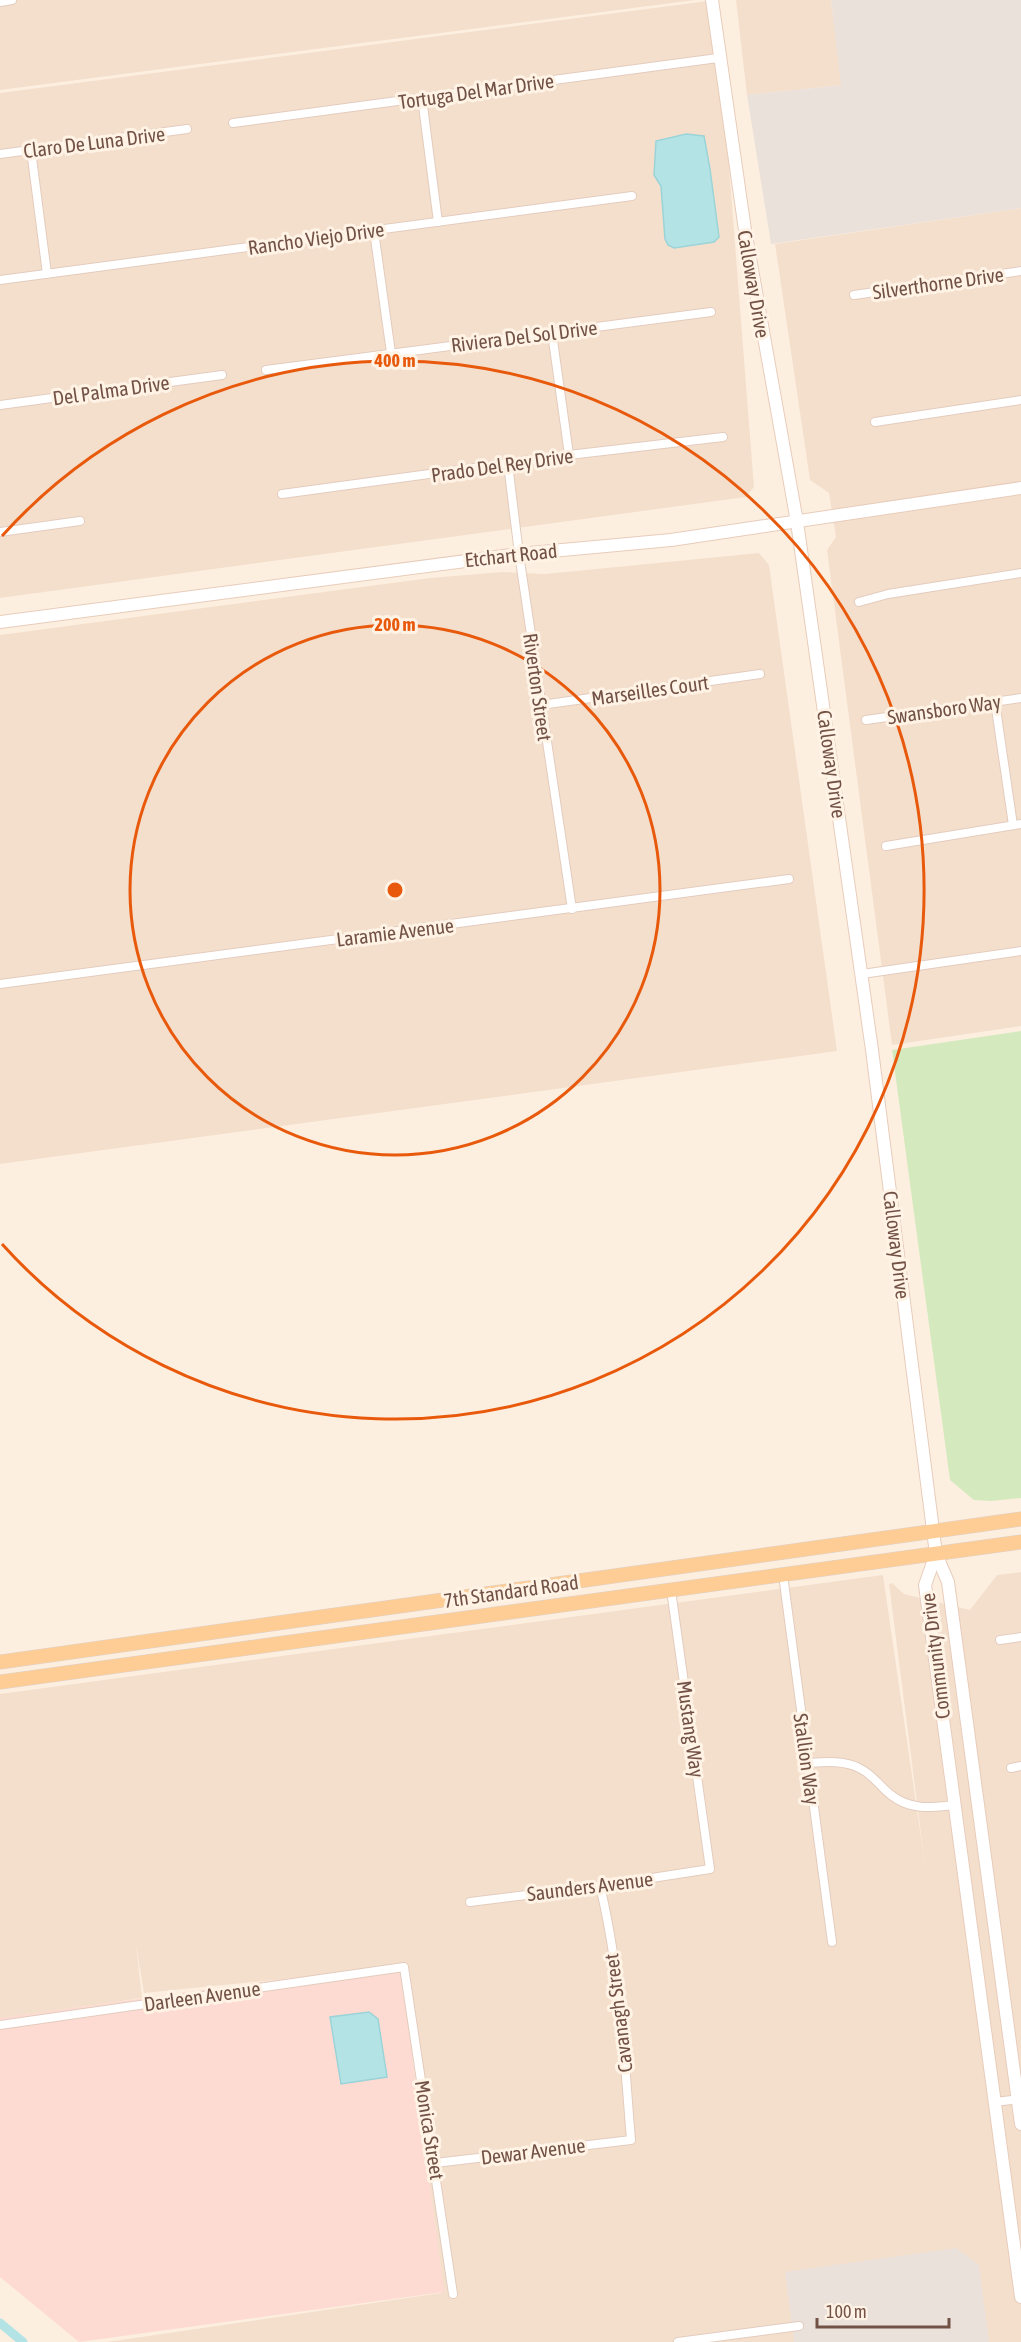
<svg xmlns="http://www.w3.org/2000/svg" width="1021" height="2342" viewBox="0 0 1021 2342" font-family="'Asap Condensed',sans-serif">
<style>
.residential{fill:#f4dfcd}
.commercial{fill:#fedbd2}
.industrial{fill:#ebe1db}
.green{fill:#d4eabe}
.water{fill:#b4e3e6;stroke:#9ad4d8;stroke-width:1.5}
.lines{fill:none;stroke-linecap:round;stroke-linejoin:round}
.canal{stroke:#b4e3e6;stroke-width:9}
.street-casing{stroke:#e3ccbe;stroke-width:10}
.secondary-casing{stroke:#e8ccbb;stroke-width:14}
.primary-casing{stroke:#dbd2cf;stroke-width:15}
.street{stroke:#fff;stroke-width:8}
.secondary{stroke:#fff;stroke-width:12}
.primary{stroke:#fecd95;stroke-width:14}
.ring{fill:none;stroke:#e8590c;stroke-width:3}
.labels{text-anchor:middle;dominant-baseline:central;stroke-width:6;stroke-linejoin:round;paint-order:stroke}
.street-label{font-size:20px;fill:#735246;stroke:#fff3e6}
.centre{fill:#e8590c;stroke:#fff3e6;stroke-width:3}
.ring-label{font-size:18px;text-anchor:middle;font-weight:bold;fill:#e8590c;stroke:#fff3e6;stroke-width:6;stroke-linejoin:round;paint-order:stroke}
</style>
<rect width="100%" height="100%" fill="#fdefdf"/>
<!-- residential -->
<g class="residential">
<path d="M 0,0 L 695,0 L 0,90 Z"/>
<path d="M 716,0 L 754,487 L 746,497 L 0,598 L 0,93 Z"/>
<path d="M 736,0 L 831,0 L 842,85 L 747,95 Z"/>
<path d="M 1021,208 L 1021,1026 L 892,1045 L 827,550 L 836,537 L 829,493 L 810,480 L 775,244 Z"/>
<path d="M 759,553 L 769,565 L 837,1051 L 0,1164 L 0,635 L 430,578 L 502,572 L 545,574 Z"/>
<path d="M 1021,1572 L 1021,2342 L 107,2342 L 441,2293 L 404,1967 L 144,1993 L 136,1945 L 142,1998 L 0,2019 L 0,1694 L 883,1575 L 925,1865 L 889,1584 L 892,1583 L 904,1594 L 970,1610 L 997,1575 Z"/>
</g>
<!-- commercial -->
<path class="commercial" d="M 400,1963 L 444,2292 L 79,2342 L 0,2277 L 0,2018 Z"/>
<!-- industrial -->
<g class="industrial">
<path d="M 831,0 L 1021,0 L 1021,208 L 771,244 L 747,95 L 841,85 Z"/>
<path d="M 956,2248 L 979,2265 L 989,2342 L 794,2342 L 785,2272 Z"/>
</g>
<!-- green -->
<path class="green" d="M 1021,1031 L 1021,1498 L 991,1501 L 974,1500 L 950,1480 L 892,1050 Z"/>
<!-- water -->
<g class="water">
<path d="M 686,134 L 704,136 L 710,169 L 719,237 L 714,242 L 674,248 L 668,245 L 665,239 L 661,186 L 654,175 L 656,141 Z"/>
<path d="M 369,2012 L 378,2019 L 387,2077 L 341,2084 L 330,2017 Z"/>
</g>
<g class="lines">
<!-- canal -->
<path class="canal" d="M 0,2323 L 23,2342"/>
<!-- street casing -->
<g class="street-casing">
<g id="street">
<path d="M 0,2 L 12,0"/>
<path d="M 422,98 L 438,222"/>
<path d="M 233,123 L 718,58"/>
<path d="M 31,150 L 47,274"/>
<path d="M 0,154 L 187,129"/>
<path d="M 374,231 L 391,353"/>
<path d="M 0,280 L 632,196"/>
<path d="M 854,295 L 1021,271"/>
<path d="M 552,333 L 569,455"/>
<path d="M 266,370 L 711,312"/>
<path d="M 0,405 L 222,375"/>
<path d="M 875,422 L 1021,400"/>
<path d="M 508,464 L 519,554 L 572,909"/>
<path d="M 282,494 L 569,455 L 723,437"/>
<path d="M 0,532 L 80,521"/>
<path d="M 859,602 L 888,594 L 1021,573"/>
<path d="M 995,702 L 1013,825"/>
<path d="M 541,705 L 760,674"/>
<path d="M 866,720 L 1021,698"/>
<path d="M 886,846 L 1021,824"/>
<path d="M 862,974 L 1021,951"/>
<path d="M 0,984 L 789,879"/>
<path d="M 783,1575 L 832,1942"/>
<path d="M 1000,1640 L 1021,1637"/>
<path d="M 808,1763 C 824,1762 844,1760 859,1768 C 874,1775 879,1786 891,1795 C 910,1810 930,1808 953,1805"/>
<path d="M 1011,1768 L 1021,1766"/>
<path d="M 470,1902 L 600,1886 L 710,1869 L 671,1590"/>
<path d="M 0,2025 L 404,1967 L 453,2294"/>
<path d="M 995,2102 L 1021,2099"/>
<path d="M 435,2163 L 631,2140 C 624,2056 620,1968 600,1886"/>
<path d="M 678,2342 L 799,2326"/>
</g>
</g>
<!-- secondary casing -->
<g class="secondary-casing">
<g id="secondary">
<path d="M 712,0 L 745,230 L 797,522 L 872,1050 L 936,1554 L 948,1582 L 1021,2124"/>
<path d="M 0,622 L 519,554 L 671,540 L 1021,488"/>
<path d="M 936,1554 L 925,1585 L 1021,2297"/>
</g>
</g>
<!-- primary casing -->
<g class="primary-casing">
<g id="primary">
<path d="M 0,1662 L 1021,1519"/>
<path d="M 0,1682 L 1021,1542"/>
</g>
</g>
<!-- street -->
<use href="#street" class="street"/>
<!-- secondary -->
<use href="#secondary" class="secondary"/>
<!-- primary -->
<use href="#primary" class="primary"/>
</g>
<!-- distance rings -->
<g class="ring">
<circle cx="395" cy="890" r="265"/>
<path d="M2 536A529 529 0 1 1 2 1244"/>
</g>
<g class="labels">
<!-- street labels -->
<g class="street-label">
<text transform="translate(476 91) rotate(-8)">Tortuga Del Mar Drive</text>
<text transform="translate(94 142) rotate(-7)">Claro De Luna Drive</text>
<text transform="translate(316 238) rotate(-8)">Rancho Viejo Drive</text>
<text transform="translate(938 283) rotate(-8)">Silverthorne Drive</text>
<text transform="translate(754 284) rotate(80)">Calloway Drive</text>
<text transform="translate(524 336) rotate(-7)">Riviera Del Sol Drive</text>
<text transform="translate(111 390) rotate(-8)">Del Palma Drive</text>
<text transform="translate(502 465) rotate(-8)">Prado Del Rey Drive</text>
<text transform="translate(511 555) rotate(-6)">Etchart Road</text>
<text transform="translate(538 687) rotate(82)">Riverton Street</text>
<text transform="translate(650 690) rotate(-8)">Marseilles Court</text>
<text transform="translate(944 709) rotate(-8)">Swansboro Way</text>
<text transform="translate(832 764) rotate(82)">Calloway Drive</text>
<text transform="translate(395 932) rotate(-7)">Laramie Avenue</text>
<text transform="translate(897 1245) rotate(83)">Calloway Drive</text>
<text transform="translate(511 1591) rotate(-8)">7th Standard Road</text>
<text transform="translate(935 1656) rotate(-97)">Community Drive</text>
<text transform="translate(691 1729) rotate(82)">Mustang Way</text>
<text transform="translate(807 1759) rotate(82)">Stallion Way</text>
<text transform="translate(590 1886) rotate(-7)">Saunders Avenue</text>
<text transform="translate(202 1996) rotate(-8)">Darleen Avenue</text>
<text transform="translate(618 2013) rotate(-97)">Cavanagh Street</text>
<text transform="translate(430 2130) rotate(81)">Monica Street</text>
<text transform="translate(533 2151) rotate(-7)">Dewar Avenue</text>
</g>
</g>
<circle cx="395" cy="890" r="9" class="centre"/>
<g class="ring-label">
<text x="395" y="367">400 m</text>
<text x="395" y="631">200 m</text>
</g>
<!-- scale -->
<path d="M817 2318v9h132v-9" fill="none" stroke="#735246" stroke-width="3"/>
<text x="826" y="2318" font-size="18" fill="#735246" stroke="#fff3e6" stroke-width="4.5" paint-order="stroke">100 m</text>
</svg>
